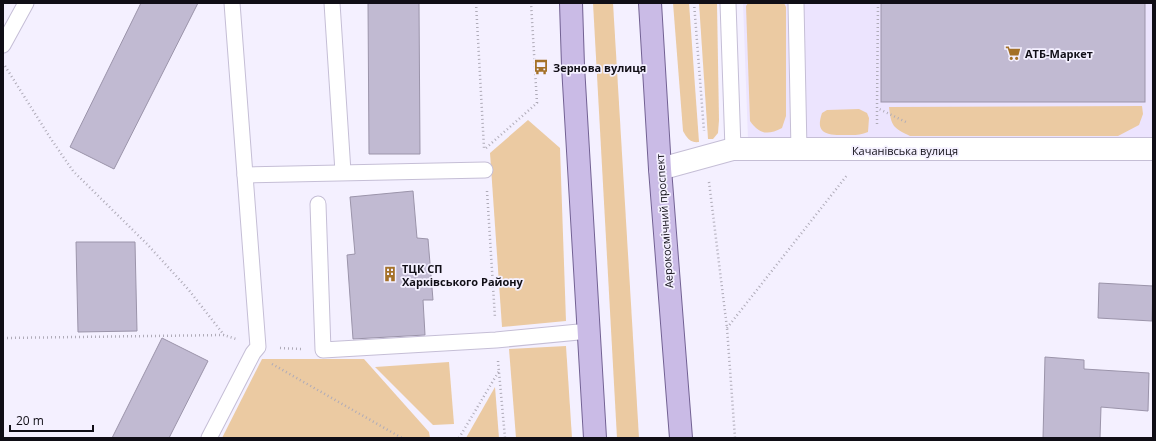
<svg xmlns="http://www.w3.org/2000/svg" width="1156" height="441" viewBox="0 0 1156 441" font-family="'Open Sans',sans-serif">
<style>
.built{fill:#ece4fe}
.green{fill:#ebcaa2}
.building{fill:#c1bad2;stroke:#9b94aa}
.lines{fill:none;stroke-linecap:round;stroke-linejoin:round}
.lane-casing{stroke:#c5bed6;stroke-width:17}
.street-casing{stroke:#c5bed6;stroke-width:24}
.primary-casing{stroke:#726193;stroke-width:24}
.path{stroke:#afabb8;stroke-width:2.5;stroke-dasharray:1 3;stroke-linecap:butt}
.lane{stroke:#fff;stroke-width:15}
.street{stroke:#fff;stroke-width:22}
.primary{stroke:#cabbe6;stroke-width:22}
.labels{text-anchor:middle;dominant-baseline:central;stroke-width:3.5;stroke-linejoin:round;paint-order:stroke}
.poi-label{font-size:11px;font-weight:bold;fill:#100e16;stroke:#f4f0ff;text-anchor:start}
.street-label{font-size:11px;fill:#100e16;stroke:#f4f0ff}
</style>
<rect width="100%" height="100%" fill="#f4f0ff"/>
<!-- built -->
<path class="built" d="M 743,3 L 1153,3 L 1153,140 L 748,140 Z"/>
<!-- green -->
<g class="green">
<path d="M 593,3 L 613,3 L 639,438 L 617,438 Z"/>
<path d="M 673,3 L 689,3 L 699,142 C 690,143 687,138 683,131 Z"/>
<path d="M 699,3 L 717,3 L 719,120 L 718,133 L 713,139 L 708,139 Z"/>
<path d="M 748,3 L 784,3 L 786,7 L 786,116 L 782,128 C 768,135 760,135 750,121 L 746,6 Z"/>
<path d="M 1142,106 L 1143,114 L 1139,125 L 1118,136 L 910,136 C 893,128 891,126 889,107 Z"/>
<path d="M 859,109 L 867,113 L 869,118 L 868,132 C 859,136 852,135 843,135 C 826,135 815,133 822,113 L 827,110 Z"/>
<path d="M 528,120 L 560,148 L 566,321 L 502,327 L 490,153 Z"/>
<path d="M 566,346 L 572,438 L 516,438 L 509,349 Z"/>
<path d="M 262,359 L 364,359 L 429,432 L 430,438 L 222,438 Z"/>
<path d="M 449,362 L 454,424 L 433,425 L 375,367 Z"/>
<path d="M 495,387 L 499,438 L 466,438 Z"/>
</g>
<!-- building -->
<g class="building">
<path d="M 141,3 L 198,3 L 114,169 L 70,147 Z"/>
<path d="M 368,3 L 419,3 L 420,154 L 369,154 Z"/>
<rect x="881" y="3" width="264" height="99"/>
<path d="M 413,191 L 417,238 L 428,239 L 433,300 L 423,300 L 425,335 L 353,339 L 347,255 L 355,254 L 350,197 Z"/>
<path d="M 76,242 L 135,242 L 137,331 L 78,332 Z"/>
<path d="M 1099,283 L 1153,286 L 1152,321 L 1098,318 Z"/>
<path d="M 162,338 L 208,361 L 169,438 L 112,438 Z"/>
<path d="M 1045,357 L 1084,360 L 1084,369 L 1149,373 L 1148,411 L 1101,407 L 1100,438 L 1043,438 Z"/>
</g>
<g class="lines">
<!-- lane casing -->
<g class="lane-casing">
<g id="lane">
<path d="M 332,3 L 343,172"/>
<path d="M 728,3 L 733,149"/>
<path d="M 796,3 L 799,150"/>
<path d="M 3,45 L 26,3"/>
<path d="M 245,175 L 485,170"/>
<path d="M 318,204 L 323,350 L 496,340 L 589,331"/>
<path d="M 209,438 L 253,353 L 258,347 L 232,3"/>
</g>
</g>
<!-- street casing -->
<g class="street-casing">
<path id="street" d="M 660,169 L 733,149 L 1153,149"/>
</g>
<!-- primary casing -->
<g class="primary-casing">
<g id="primary">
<path d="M 571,3 L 573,66 L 595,438"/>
<path d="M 650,3 L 660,169 L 681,438"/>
</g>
</g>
<!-- path -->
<g class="path">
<path d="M 476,3 L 484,148"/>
<path d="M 694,3 L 704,131"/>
<path d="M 878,3 L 877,108 L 908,123"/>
<path d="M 5,66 L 51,139 L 73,171 L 147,244 L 188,289 L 224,335"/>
<path d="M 877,124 L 877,108"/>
<path d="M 486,148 L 537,103 L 531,3"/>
<path d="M 709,182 L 727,328 L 735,438"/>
<path d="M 487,191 L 495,318"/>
<path d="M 727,328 L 848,174"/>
<path d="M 3,338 L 224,335 L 236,339"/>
<path d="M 280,348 L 301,349"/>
<path d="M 498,361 L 505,438"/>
<path d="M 272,364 L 402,438"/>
<path d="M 459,438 L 499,371"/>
</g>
<!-- lane -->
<use href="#lane" class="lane"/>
<!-- street -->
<use href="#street" class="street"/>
<!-- primary -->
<use href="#primary" class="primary"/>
</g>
<!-- icons -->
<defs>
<g id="supermarket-bare" transform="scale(1.2)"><path d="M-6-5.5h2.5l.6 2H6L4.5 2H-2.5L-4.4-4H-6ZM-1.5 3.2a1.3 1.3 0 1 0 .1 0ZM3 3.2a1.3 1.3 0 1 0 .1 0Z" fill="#a47128" stroke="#f4f0ff" stroke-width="2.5" paint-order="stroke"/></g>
<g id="bus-bare" transform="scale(1.2)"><path d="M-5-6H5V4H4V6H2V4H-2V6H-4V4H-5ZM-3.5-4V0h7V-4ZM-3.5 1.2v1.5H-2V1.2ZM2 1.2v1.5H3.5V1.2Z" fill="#a47128" stroke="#f4f0ff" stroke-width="2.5" paint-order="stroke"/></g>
<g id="building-bare" transform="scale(1.2)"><path d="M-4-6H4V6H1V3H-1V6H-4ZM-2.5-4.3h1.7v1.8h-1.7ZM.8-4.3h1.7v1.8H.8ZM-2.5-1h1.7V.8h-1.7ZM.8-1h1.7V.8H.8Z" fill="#a47128" stroke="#f4f0ff" stroke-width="2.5" paint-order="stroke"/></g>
</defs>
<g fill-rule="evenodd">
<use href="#supermarket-bare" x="1013" y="53"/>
<use href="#bus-bare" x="541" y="67"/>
<use href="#building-bare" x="390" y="274"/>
</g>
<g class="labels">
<!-- poi labels -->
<g class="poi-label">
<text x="1025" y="53">АТБ-Маркет</text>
<text x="553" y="67">Зернова вулиця</text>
<text x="402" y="268">ТЦК СП<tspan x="402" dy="13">Харківського Району</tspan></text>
</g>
<!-- street labels -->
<g class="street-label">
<text x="905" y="150">Качанівська вулиця</text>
<text transform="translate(664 221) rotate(-94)">Аерокосмічний проспект</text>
</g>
</g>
<!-- border -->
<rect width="1156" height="441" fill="none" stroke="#100e16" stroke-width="8"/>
<!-- scale -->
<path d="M10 425v6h83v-6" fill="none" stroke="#100e16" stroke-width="2"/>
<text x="16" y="425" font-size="12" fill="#100e16" stroke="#f4f0ff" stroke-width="3" paint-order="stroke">20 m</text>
</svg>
